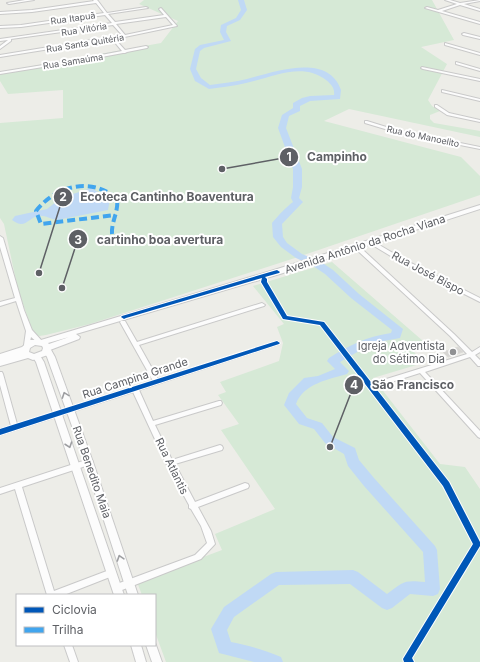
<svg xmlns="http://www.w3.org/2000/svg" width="480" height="662" viewBox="0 0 480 662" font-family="Inter,sans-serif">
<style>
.green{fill:#d6e9d6}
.water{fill:#c0d9f5}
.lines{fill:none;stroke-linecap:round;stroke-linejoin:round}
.river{fill:#c0d9f5;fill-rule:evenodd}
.building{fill:#d7d6d3;stroke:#dcdbd8}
.minor-casing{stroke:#c9c9c9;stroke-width:2}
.tertiary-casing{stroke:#c9c9c9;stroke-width:2}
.secondary-casing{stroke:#cacaca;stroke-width:2}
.minor{fill:#fcfcfc;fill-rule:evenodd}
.tertiary{fill:#fcfcfc;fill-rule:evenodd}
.secondary{fill:#fcfcfc;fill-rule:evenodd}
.quiet{stroke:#41a5ee;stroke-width:4;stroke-dasharray:8 4;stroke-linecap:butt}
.cycleway-casing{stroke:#fff;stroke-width:2}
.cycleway{fill:#0057b8;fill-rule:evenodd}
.oneway{stroke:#9d9ea1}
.poi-dot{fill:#909193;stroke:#fff;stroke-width:1.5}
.labels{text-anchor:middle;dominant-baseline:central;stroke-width:4;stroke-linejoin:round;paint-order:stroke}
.far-street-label{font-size:9px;fill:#5e6065;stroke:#fff}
.street-label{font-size:11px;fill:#5e6065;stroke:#fff}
.poi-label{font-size:11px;fill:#5e6065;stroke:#fff;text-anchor:end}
.leader{fill:none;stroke:#5e6065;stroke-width:1.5}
.callout-dot{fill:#5e6065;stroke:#fff;stroke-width:1.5}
.mark-label{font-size:12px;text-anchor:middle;font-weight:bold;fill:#fff}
.callout-label{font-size:12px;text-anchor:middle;font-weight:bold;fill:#5e6065;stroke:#fff;stroke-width:4;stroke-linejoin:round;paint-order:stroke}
</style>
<rect width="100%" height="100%" fill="#edede8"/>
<!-- green -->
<g class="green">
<path d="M 144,0 L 432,0 L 454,40 L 421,47 L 447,64 L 428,100 L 432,106 L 440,111 L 430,115 L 430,119 L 434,123 L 480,131 L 480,137 L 349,109 L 324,121 L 461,157 L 480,176 L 480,195 L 295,258 L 90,324 L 46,335 L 39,336 L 34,335 L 18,290 L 4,224 L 0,218 L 0,123 L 63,118 L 63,90 L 8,94 L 0,81 L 0,72 L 161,43 L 178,21 L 139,4 Z"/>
<path d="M 332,262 L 423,341 L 410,347 L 423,363 L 373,378 L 440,464 L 465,467 L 480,489 L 480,662 L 166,662 L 155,632 L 155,595 L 142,595 L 137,582 L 222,550 L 215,534 L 275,509 L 221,430 L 239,424 L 218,395 L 226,392 L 220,382 L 279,361 L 283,343 L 277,327 L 284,324 L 253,286 Z"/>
</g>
<!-- water -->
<path class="water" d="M 91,188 L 110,199 L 108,210 L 57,220 C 50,219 45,215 38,216 C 28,218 25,230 12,220 L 15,216 L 24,214 L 47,209 L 61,198 Z"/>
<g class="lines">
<!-- river -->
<path class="river" d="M 238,0 L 244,0 L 247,10 L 240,20 L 227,26 L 226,32 L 231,41 L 204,48 L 200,51 L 196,69 L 201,78 L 210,85 C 222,83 235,82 247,79 C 274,72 328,52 341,90 L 340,99 L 310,101 L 300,106 L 300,111 L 289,116 L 286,128 L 302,169 L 302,187 L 299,198 L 303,202 L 282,224 L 283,237 L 287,243 L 302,254 L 321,262 L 333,270 L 359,294 L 403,329 L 400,338 L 373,343 L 340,362 L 349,371 L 347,374 C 329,379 303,384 296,404 L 307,418 L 322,423 L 333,437 L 355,448 L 359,460 L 374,478 L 435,546 L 437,550 L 440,589 L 438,594 L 433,596 L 410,594 L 392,608 L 387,610 L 382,608 L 350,584 L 279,585 L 234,617 L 227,630 L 231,642 C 248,645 264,650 281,657 L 283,662 L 254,662 L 219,653 L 211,629 L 224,607 L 271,574 L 276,572 L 353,570 L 358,572 L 387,594 C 404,581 404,580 425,582 L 423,552 L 364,486 L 348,466 L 344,454 L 325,443 L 314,429 L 299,424 L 284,405 L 289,393 L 304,378 L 318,376 L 335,369 L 327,361 L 329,358 C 350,345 365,337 391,333 L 392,330 L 351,298 L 325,274 L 313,266 L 296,258 L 281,247 L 273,237 L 272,223 C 278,216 286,207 293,202 L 291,198 L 293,187 L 293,169 L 278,128 L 282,115 L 293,108 L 293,103 L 302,98 L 310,96 L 334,95 C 335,88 331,84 326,80 C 302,61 271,78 246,83 C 234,86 221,87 209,89 L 195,81 L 190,69 L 195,49 L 200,45 L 224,40 L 220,32 L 221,25 L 236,18 L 241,10 Z"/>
</g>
<!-- building -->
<path class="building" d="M 458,347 L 463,352 L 448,357 L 443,352 Z"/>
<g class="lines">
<!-- minor casing -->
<g class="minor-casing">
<g id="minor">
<path d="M 25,0 L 34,0 L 9,4 L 7,3 Z"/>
<path d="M 93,0 L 97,0 L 98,1 L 107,13 L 146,7 L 148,8 L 108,14 L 115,22 L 164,15 L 159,9 L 161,8 L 177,26 L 115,39 L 125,50 L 146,46 L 148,47 L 147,48 L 127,52 L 125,53 L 123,53 L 80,61 L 0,74 L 0,72 L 80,59 L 122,51 L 112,39 L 0,57 L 0,55 L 122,35 L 113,25 L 11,39 L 11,41 L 0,49 L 0,46 L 8,40 L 0,41 L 0,39 L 112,23 L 105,15 L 21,27 L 0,28 L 0,26 L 21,25 L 104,13 L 96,3 L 32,12 L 0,14 L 0,12 L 32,10 L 94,1 ZM 166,17 L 173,25 L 125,35 L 116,24 Z"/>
<path d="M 445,0 L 450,0 L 460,3 L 480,0 L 480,1 L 464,4 L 480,9 L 480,11 L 460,5 L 442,11 L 480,22 L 480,24 L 425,8 L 427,7 L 438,10 L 457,4 Z"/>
<path d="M 464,33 L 480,37 L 480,39 L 463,35 L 462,34 Z"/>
<path d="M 445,43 L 480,53 L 480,55 L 445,45 Z"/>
<path d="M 456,62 L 480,69 L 480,71 L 456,64 Z"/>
<path d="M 422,67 L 480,79 L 480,81 L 423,69 L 421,68 Z"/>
<path d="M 442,90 L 480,99 L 480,101 L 442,92 Z"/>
<path d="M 435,105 L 437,105 L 449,113 L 480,120 L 480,122 L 447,115 L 435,107 Z"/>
<path d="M 365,121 L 367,121 L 396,130 L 480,147 L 480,149 L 395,132 L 365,123 Z"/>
<path d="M 0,236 L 3,238 L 24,310 L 32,330 L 42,341 L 43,342 L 42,343 L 38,343 L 31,337 L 29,346 L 25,346 L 24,345 L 26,331 L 16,301 L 0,306 L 0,302 L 15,298 L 0,247 Z"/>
<path d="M 376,243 L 403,259 L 480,298 L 480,302 L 399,261 L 374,246 L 373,245 L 374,244 Z"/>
<path d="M 360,248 L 362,249 L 454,334 L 472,352 L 480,347 L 480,352 L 475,355 L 480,360 L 480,366 L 478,366 L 470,357 L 425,372 L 480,431 L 480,438 L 478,437 L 420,373 L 382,385 L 380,385 L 379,383 L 380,381 L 467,354 L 450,336 L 358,251 L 357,250 L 358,249 Z"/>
<path d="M 262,303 L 265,305 L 264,306 L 139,345 L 158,379 L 275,342 L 277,341 L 280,343 L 279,344 L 139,390 L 153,421 L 219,401 L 221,401 L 222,403 L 221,405 L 155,425 L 172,460 L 220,445 L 222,446 L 223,448 L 222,450 L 175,464 L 195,502 L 245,483 L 248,484 L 249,486 L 248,488 L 198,507 L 211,531 L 215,544 L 201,559 L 117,592 L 114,591 L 113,588 L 114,585 L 195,555 L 207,543 L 201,526 L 191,509 L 189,508 L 189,505 L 166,463 L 133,392 L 0,435 L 0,429 L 11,426 L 0,385 L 0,372 L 2,372 L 3,374 L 17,424 L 153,381 L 120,322 L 121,321 L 125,321 L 137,342 Z"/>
<path d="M 89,459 L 92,460 L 93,462 L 92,464 L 22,487 L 54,591 L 112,569 L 115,571 L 116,573 L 115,575 L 64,595 L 47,595 L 15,489 L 0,494 L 0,488 Z"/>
<path d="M 64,645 L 72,645 L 78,662 L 70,662 Z"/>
</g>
</g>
<!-- tertiary casing -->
<g class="tertiary-casing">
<g id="tertiary">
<path d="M 44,348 L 50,348 L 55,357 L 93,462 L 138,595 L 128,595 L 85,462 L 47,357 L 43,350 Z"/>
<path d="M 33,354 L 39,354 L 44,362 L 124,595 L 114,595 L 36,362 L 32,356 Z"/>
<path d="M 155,643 L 156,645 L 162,662 L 152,662 L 146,645 L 155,645 Z"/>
<path d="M 131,645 L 141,645 L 146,662 L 136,662 Z"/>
</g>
</g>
<!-- secondary casing -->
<g class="secondary-casing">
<path id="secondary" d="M 480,205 L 480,209 L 280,274 L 76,334 L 80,337 L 79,339 L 50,350 L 48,355 L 33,360 L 28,358 L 0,366 L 0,360 L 21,354 L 0,360 L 0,354 L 22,347 L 30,340 L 41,340 L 274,270 ZM 69,337 L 49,344 L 48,343 ZM 35,345 L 42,346 L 43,348 L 42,351 L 34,354 L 29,352 L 30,348 Z"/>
</g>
<!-- minor -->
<use href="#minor" class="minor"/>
<!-- tertiary -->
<use href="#tertiary" class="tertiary"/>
<!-- secondary -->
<use href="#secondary" class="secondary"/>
<!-- quiet -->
<path class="quiet" d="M 112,234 C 111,222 119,211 117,199 C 92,176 55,186 36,211 L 41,224 L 115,215"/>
<!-- cycleway casing -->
<g class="cycleway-casing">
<g id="cycleway">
<path d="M 277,270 L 280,272 L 279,273 L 265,277 L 267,279 L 267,282 L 287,316 L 324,322 L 449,482 L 480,542 L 480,546 L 412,658 L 414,662 L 404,662 L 403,659 L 473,544 L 443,486 L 320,325 L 283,319 L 261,282 L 262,278 L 126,318 L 124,319 L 121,317 L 122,316 Z"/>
<path d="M 277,341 L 280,343 L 279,344 L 0,435 L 0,429 Z"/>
</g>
</g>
<!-- cycleway -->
<use href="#cycleway" class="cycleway"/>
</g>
<!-- one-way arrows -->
<defs><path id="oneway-chevron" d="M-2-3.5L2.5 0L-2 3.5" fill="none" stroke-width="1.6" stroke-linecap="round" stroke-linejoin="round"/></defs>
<g class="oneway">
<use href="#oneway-chevron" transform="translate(65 395) rotate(-110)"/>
<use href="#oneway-chevron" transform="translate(69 445) rotate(71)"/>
<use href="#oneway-chevron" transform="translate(120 558) rotate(-108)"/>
</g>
<!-- markers -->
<circle class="poi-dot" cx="453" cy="352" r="4"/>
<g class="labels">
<!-- far-street labels -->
<g class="far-street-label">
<text transform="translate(73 18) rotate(-8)">Rua Itapuã</text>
<text transform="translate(84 29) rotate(-9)">Rua Vitória</text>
<text transform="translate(85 43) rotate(-9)">Rua Santa Quitéria</text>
<text transform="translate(73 61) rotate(-9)">Rua Samaúma</text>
<text transform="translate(423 136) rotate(12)">Rua do Manoelito</text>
</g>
<!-- street labels -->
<g class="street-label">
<text transform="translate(365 244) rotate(-18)">Avenida Antônio da Rocha Viana</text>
<text transform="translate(428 273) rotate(28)">Rua José Bispo</text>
<text transform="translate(135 378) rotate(-18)">Rua Campina Grande</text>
<text transform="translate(172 466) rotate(64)">Rua Atlantis</text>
<text transform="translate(92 472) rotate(71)">Rua Benedito Maia</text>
</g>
<!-- poi labels -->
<g class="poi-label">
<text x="445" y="346">Igreja Adventista<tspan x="445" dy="13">do Sétimo Dia</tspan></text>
</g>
</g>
<!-- callouts -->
<path class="leader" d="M222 169L289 157M39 273L63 197M62 288L78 239M330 447L354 385"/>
<g class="callout-dot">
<circle cx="222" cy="169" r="4"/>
<circle cx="39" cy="273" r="4"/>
<circle cx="62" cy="288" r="4"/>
<circle cx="330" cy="447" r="4"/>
<circle cx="289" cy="157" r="10"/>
<circle cx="63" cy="197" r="10"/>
<circle cx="78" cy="239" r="10"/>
<circle cx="354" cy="385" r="10"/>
</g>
<g class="mark-label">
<text x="289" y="161">1</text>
<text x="63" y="201">2</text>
<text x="78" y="244">3</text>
<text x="354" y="389">4</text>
</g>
<g class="callout-label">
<text x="337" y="161">Campinho</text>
<text x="167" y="201">Ecoteca Cantinho Boaventura</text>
<text x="160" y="244">cartinho boa avertura</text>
<text x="413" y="389">São Francisco</text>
</g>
<!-- legend -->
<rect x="16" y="594" width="140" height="52" fill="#ffffff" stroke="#bfbfc1"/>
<rect x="24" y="607" width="20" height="6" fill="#0057b8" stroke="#bfbfc1"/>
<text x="52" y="614" font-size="12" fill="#5e6065">Ciclovia</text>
<rect x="24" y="627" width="20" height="6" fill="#41a5ee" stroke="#bfbfc1"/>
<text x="52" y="634" font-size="12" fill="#5e6065">Trilha</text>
</svg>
